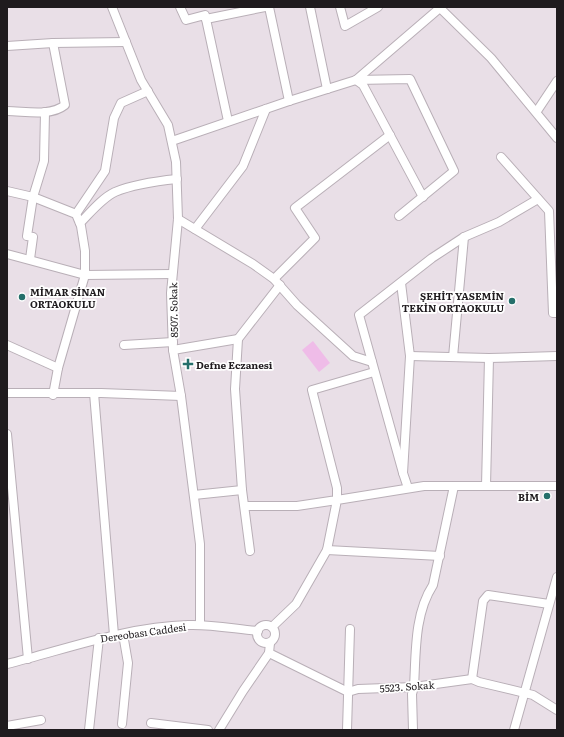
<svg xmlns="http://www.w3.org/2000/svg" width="564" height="737" viewBox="0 0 564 737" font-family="Literata,serif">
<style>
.green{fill:#efbce8}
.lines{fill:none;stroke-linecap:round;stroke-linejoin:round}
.minor-casing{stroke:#b9afb7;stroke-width:10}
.minor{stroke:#fff;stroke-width:8}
.poi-dot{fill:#256f6b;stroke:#fff;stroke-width:1.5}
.labels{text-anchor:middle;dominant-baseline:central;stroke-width:3.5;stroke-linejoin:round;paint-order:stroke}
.poi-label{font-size:10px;font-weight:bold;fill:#1f1b1e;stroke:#fff;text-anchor:start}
.street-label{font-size:10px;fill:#1f1b1e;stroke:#fff}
</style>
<rect width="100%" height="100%" fill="#e9dfe7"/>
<!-- green -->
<path class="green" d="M 313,341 L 330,363 L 319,372 L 302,350 Z"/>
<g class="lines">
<!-- minor casing -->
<g class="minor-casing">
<g id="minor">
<path d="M 112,7 L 141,80 L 168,125 L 176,162 L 178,219 L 171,293 L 173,350 L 181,396 L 200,544 L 200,625"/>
<path d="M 180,7 L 186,20 L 205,15 L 206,19"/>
<path d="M 269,7 L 289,101"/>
<path d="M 310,7 L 327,89"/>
<path d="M 340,7 L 345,26 L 378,7"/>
<path d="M 439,7 L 491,58 L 557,138"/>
<path d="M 7,46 L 53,43"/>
<path d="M 356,80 L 410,79 L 454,171 L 399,216"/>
<path d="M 356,80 L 363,85 L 423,197"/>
<path d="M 7,111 C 25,111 50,117 65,105 L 53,43 L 126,42"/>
<path d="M 537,111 L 557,81"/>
<path d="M 228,121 L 206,19 L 265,7"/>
<path d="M 172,141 L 289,101 L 356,80 L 441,7"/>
<path d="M 501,157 L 549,211 L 553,313 L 557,313"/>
<path d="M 7,191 L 33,197 L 76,214 L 81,226 L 85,251 L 85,275 L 58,368 L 53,395"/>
<path d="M 76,214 L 105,171 L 114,118 L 121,103 L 148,91"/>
<path d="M 178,219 L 253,264 L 274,279 L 297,305 L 353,356 L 372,362"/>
<path d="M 80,223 C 90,213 102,198 115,192 C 134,184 157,181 177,179"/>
<path d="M 195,229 L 243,166 L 266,109"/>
<path d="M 7,254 L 85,275 L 172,274"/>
<path d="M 30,259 L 33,237 L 27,236 L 33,197 L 44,161 L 45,112"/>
<path d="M 274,279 L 315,238 L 295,208 L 390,135"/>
<path d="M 401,283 L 410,356 L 403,473 L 408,488"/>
<path d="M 7,345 L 58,368"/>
<path d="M 124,345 L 173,342"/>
<path d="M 173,350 L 238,339"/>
<path d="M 410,356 L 489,358"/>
<path d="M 453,357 L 464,237"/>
<path d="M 7,393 L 101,393 L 181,396"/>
<path d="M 94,393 L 114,635"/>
<path d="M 7,434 L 28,659"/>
<path d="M 403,473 L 359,315 L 432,258 L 464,237 L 499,222 L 538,199"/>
<path d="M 486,486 L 489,358 L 557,356"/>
<path d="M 194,495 L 242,490"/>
<path d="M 245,506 L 297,506 L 337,500 L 337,488 L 312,390 L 374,372"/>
<path d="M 327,550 L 440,556"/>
<path d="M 250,551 L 242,490 L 235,389 L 238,339 L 280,285"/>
<circle cx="266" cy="634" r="9"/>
<path d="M 272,627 L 296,604 L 327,550 L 337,500 L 424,486 L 557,486"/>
<path d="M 270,643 L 269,653 L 348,692 L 358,689 L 414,687 L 472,679 L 479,682 L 533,695 L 557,710"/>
<path d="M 7,664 C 67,649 125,627 188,625 C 211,624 235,629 258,631"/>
<path d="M 472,679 L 483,601 L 488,595 L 549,604"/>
<path d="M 151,723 L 208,730"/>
<path d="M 122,724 L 128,663 L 123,634"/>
<path d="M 7,726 L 41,720"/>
<path d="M 89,730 L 99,638"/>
<path d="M 219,730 L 243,691 L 269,653"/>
<path d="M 347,730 L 350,629"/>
<path d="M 413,730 L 412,694 L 414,687 C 416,654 414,614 433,585 L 454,486"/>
<path d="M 514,730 L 557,577"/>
</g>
</g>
<!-- minor -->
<use href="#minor" class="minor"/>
</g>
<!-- markers -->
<g class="poi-dot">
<circle cx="22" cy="297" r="4"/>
<circle cx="512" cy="301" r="4"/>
<path d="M186 358h4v4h4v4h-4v4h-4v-4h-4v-4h4z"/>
<circle cx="547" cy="496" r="4"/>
</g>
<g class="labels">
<!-- poi labels -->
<g class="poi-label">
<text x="30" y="291">MİMAR SİNAN<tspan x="30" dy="12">ORTAOKULU</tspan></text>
<text x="504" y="295" text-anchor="end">ŞEHİT YASEMİN<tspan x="504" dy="12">TEKİN ORTAOKULU</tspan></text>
<text x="196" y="364">Defne Eczanesi</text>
<text x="539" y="496" text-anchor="end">BİM</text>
</g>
<!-- street labels -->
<g class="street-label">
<text transform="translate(173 310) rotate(-91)">8507. Sokak</text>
<text transform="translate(143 632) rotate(-8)">Dereobası Caddesi</text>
<text transform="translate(407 686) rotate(-4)">5523. Sokak</text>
</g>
</g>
<!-- border -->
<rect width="564" height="737" fill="none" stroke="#1f1b1e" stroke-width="16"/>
</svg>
